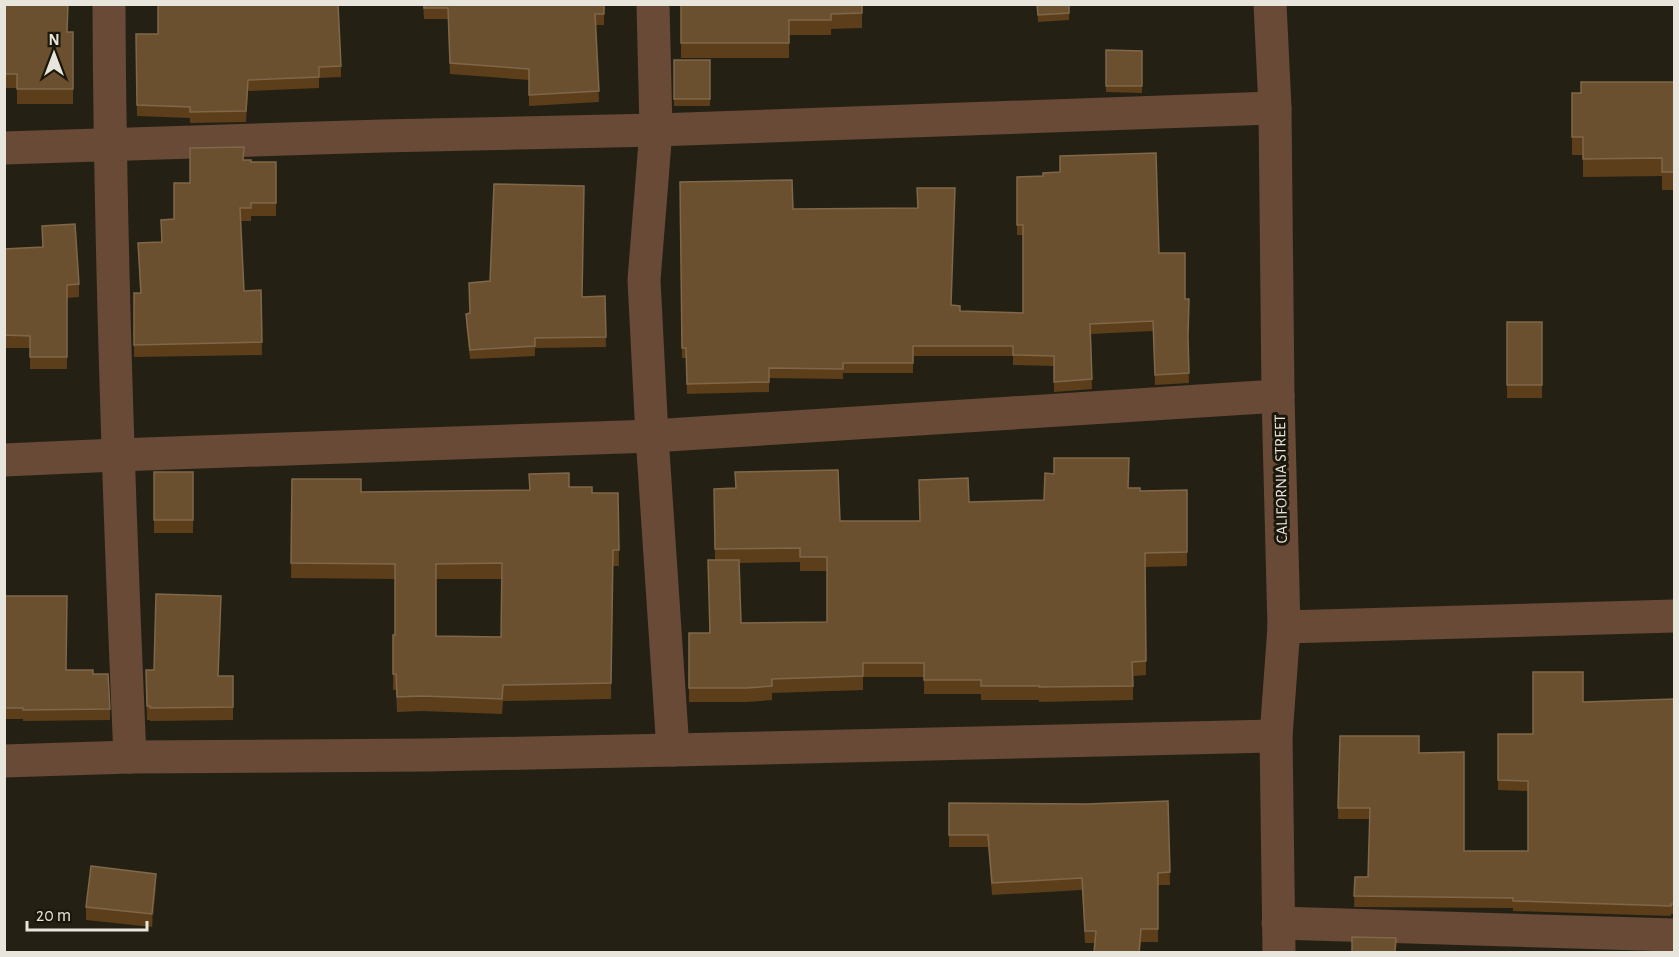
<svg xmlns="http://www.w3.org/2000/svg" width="1679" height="957" viewBox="0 0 1679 957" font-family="'Alegreya Sans',sans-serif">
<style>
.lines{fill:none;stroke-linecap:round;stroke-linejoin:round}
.minor{stroke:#684a36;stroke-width:33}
.wall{fill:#5c3e1b;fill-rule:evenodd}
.shaded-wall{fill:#402b0f}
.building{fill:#6b502f;stroke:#7f674a;stroke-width:1.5;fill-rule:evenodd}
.labels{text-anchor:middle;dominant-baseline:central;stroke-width:6;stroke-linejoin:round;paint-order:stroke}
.street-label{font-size:16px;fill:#e7e5dc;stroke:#1b180b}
</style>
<rect width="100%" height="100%" fill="#242114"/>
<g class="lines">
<!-- minor -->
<g class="minor">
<path d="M 109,4 C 110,256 119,506 130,757"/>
<path d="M 653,4 L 656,130 L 644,280 L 652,436 L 673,750"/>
<path d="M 1270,4 L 1275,108 L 1278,396 L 1284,627 L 1276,736 L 1279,952"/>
<path d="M 4,148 L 382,136 L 656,130 L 1275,108"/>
<path d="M 4,460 L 117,455 L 652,436 L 1278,396"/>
<path d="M 1284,627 L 1674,616"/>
<path d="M 4,761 L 130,757 L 429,755 L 673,750 L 1276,736"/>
<path d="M 1278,923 L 1674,935"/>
</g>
</g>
<!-- wall -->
<g class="wall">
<path d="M 4,4 L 68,32 L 73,32 L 73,104 L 17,104 L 17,88 L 4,88 Z"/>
<path d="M 423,4 L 604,4 L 604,25 L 596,25 L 599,102 L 529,106 L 529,80 L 450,74 L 448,19 L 424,19 Z"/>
<path d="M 681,4 L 897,4 L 897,6 L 862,6 L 862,28 L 831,29 L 831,35 L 789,35 L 789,58 L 681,58 Z"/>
<path d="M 1037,4 L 1069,4 L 1069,20 L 1038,22 Z"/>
<path d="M 136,34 L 341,66 L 341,77 L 319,78 L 319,88 L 248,91 L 246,122 L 190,123 L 190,118 L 137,116 Z"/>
<path d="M 1106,50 L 1142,51 L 1142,93 L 1106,92 Z"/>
<rect x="674" y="60" width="36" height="46"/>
<path d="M 1674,82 L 1674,190 L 1662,190 L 1662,176 L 1583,177 L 1583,155 L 1572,155 L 1572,93 L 1581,93 Z"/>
<path d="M 244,160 L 251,162 L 276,162 L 276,216 L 251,216 L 251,221 L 241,221 L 244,291 L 261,290 L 262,355 L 134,357 L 134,293 L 140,293 L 138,243 L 161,242 L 161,220 L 174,219 L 190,183 Z"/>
<path d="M 1017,177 L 1159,253 L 1185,299 L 1188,341 L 1189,383 L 1155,385 L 1153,331 L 1091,334 L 1092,389 L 1054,392 L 1054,366 L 1013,365 L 1013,356 L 913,356 L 913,373 L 843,373 L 843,379 L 769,378 L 769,392 L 687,394 L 686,358 L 682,358 L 680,182 L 793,209 L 960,311 L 1023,313 L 1023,235 L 1017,235 Z"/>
<path d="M 42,226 L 79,284 L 79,297 L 67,298 L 67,369 L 30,369 L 30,348 L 4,348 L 4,249 L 42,247 Z"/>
<path d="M 605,296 L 606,347 L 535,348 L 535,356 L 470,359 L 466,324 L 466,314 L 582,297 Z"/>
<rect x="1507" y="322" width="35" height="76"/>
<rect x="154" y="472" width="39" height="61"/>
<path d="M 735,472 L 840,521 L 920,521 L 969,502 L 1044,500 L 1129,488 L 1140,491 L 1187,490 L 1187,566 L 1145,567 L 1146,675 L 1133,676 L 1133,700 L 1039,702 L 1039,700 L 981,700 L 981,694 L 924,694 L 924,677 L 863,677 L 863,690 L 772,693 L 772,700 L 747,702 L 689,702 L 689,633 L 709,633 L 715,560 L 714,489 L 735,488 ZM 800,562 L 800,571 L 827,571 L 827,622 L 741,623 L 739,563 Z"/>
<path d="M 529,474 L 592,493 L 618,493 L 619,566 L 613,566 L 611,699 L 503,701 L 502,714 L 422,711 L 397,712 L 396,690 L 393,690 L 393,635 L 395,635 L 395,579 L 291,578 L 292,479 L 361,492 L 529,490 ZM 436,579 L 502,579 L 501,637 L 436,636 Z"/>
<path d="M 4,596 L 66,670 L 93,674 L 110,709 L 110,720 L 23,721 L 23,719 L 4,719 Z"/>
<path d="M 146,670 L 219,676 L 233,676 L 233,720 L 150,721 L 150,720 L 147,720 Z"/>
<path d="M 1674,699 L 1674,914 L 1671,914 L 1671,916 L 1513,911 L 1513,908 L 1354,907 L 1355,877 L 1368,877 L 1370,819 L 1338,819 L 1338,808 L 1419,753 L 1464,851 L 1528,851 L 1528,791 L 1498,790 L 1498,734 L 1533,734 L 1583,702 Z"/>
<path d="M 1168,801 L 1170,885 L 1158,885 L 1158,942 L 1141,942 L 1140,952 L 1094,952 L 1095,943 L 1085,943 L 1082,890 L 992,895 L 988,847 L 949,847 L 949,803 L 1086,804 Z"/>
<path d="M 156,887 L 152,927 L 86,920 L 86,907 Z"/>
</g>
<!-- shaded-wall -->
<path class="shaded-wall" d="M 156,874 L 156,887 L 152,927 L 152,914 Z"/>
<!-- building -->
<g class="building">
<path d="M 4,4 L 68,4 L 67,32 L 73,32 L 73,89 L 17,89 L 17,74 L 4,74 Z"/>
<path d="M 158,4 L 338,4 L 341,66 L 319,67 L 319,77 L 248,80 L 246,111 L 190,112 L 190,107 L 137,105 L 136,34 L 158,34 Z"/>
<path d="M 424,4 L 604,4 L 604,14 L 595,14 L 599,91 L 529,95 L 529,69 L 450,63 L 448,8 L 424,8 Z"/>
<path d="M 681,4 L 862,4 L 862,13 L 831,14 L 831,20 L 789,20 L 789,43 L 681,43 Z"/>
<path d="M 1037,4 L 1069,4 L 1069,13 L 1038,15 Z"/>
<path d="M 1106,50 L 1142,51 L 1142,86 L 1106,86 Z"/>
<rect x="674" y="60" width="36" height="39"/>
<path d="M 1581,82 L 1674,82 L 1674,172 L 1662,172 L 1662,158 L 1583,159 L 1583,137 L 1572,137 L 1572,93 L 1581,93 Z"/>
<path d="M 244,147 L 243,160 L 251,160 L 251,162 L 276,162 L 276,203 L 251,203 L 251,208 L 240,208 L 244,291 L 261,290 L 262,342 L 134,345 L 134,293 L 141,293 L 138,243 L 162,242 L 161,220 L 174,219 L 174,183 L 190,183 L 190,148 Z"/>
<path d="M 1156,153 L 1159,253 L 1185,253 L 1185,299 L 1189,299 L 1188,337 L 1189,373 L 1155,375 L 1153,321 L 1090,324 L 1092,379 L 1054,382 L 1054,356 L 1013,355 L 1013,346 L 913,346 L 913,363 L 843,363 L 843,369 L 769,368 L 769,382 L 687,384 L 686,348 L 682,348 L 680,182 L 792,180 L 793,209 L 918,208 L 917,188 L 955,188 L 951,305 L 960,306 L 960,311 L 1023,313 L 1023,225 L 1017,225 L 1017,177 L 1043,176 L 1043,173 L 1060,172 L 1060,156 Z"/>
<path d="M 494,184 L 584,186 L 582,297 L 605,296 L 606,337 L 535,338 L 535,346 L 470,350 L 466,314 L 470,313 L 469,283 L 490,281 Z"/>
<path d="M 75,224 L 79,284 L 67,285 L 67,357 L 30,357 L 30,336 L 4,335 L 4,249 L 43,247 L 42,226 Z"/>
<rect x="1507" y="322" width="35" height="63"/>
<path d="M 1054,458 L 1129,458 L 1128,488 L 1140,488 L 1140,491 L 1187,490 L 1187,552 L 1145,553 L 1146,661 L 1132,662 L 1133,686 L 1039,687 L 1039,686 L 981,686 L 981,680 L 924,680 L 924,663 L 863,663 L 863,676 L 772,679 L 772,686 L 747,688 L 689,688 L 689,633 L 710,633 L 708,560 L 739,560 L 741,623 L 827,622 L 827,557 L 800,557 L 800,548 L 715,549 L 714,489 L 736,488 L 735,472 L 838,470 L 840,521 L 920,521 L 919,480 L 968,478 L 969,502 L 1044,500 L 1045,473 L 1054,474 Z"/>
<rect x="154" y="472" width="39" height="48"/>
<path d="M 569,473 L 569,487 L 592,487 L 592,493 L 618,493 L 619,550 L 613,550 L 611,683 L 503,685 L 502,699 L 422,696 L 397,697 L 396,674 L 393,674 L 393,635 L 395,635 L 395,564 L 291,563 L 292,479 L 361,479 L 361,492 L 530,490 L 529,474 ZM 502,563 L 501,637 L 436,636 L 436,564 Z"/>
<path d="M 156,594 L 221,596 L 218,676 L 233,676 L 233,707 L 150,708 L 150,706 L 147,706 L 146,670 L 154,670 Z"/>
<path d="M 4,596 L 67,596 L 66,670 L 93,670 L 93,674 L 108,674 L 110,709 L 23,710 L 23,708 L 4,708 Z"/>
<path d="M 1533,672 L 1583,672 L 1583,702 L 1674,699 L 1674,904 L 1671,904 L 1671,906 L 1513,901 L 1513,898 L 1354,896 L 1355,877 L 1368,877 L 1370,808 L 1338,808 L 1340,736 L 1419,736 L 1419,753 L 1464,752 L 1464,851 L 1528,851 L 1528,781 L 1498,780 L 1498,734 L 1533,734 Z"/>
<path d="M 1168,801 L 1170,872 L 1158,873 L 1158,929 L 1141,929 L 1139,952 L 1094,952 L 1096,931 L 1085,931 L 1082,878 L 992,883 L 988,835 L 949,835 L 949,803 L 1086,804 Z"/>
<path d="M 91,866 L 156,874 L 152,914 L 86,907 Z"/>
<path d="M 1352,937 L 1396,938 L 1395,952 L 1352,952 Z"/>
</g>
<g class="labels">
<!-- street labels -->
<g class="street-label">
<text transform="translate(1281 479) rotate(-91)">CALIFORNIA STREET</text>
</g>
</g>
<!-- border -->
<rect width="1679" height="957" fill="none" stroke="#e7e5dc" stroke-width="12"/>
<!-- north arrow -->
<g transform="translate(54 54)" stroke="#1b180b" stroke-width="4.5" paint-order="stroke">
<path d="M0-4.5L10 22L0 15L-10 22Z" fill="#e7e5dc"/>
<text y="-9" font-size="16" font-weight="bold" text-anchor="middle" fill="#e7e5dc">N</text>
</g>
<!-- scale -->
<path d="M27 921v9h120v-9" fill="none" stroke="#e7e5dc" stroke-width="3"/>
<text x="36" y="921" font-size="18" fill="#e7e5dc" stroke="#1b180b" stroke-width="4.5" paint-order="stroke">20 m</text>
</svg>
